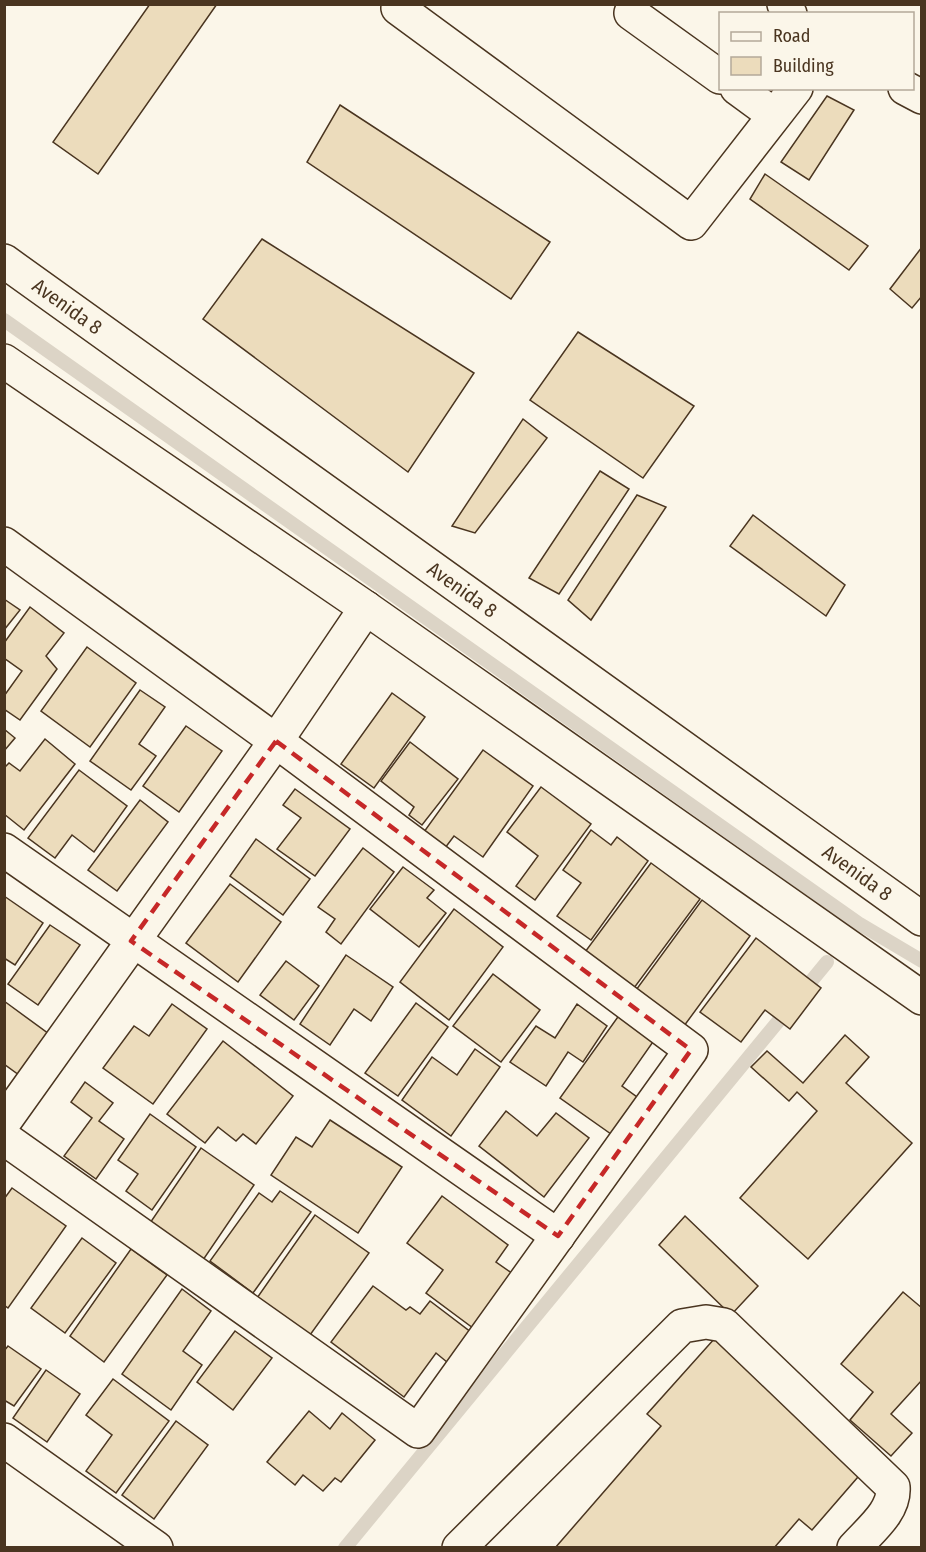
<svg xmlns="http://www.w3.org/2000/svg" width="926" height="1552" viewBox="0 0 926 1552" font-family="'Fira Sans Condensed',sans-serif">
<style>
.lines{fill:none;stroke-linecap:round;stroke-linejoin:round}
.stream{stroke:#dcd4c6;stroke-width:14}
.building{fill:#ecdcbc;stroke:#4a3520;stroke-width:1.5}
.minor-casing{stroke:#4a3520;stroke-width:36}
.minor{stroke:#fbf6e9;stroke-width:33}
.marked{fill:none;stroke:#c62828;stroke-width:4.5;stroke-dasharray:12 8;stroke-linejoin:round}
.labels{text-anchor:middle;dominant-baseline:central;stroke-width:4.5;stroke-linejoin:round;paint-order:stroke}
.street-label{font-size:20px;fill:#4a3520;stroke:#fbf6e9}
</style>
<rect width="100%" height="100%" fill="#fbf6e9"/>
<g class="lines">
<!-- stream -->
<g class="stream">
<path d="M 4,320 L 858,923 L 922,961"/>
<path d="M 345,1548 L 827,962"/>
</g>
</g>
<!-- building -->
<g class="building">
<path d="M 150,4 L 217,4 L 98,174 L 53,142 Z"/>
<path d="M 827,96 L 854,110 L 809,180 L 781,162 Z"/>
<path d="M 340,105 L 550,242 L 511,299 L 307,162 Z"/>
<path d="M 765,174 L 868,246 L 849,270 L 750,199 Z"/>
<path d="M 262,239 L 474,373 L 408,472 L 203,319 Z"/>
<path d="M 922,247 L 922,296 L 912,308 L 890,289 Z"/>
<path d="M 578,332 L 694,406 L 643,478 L 530,400 Z"/>
<path d="M 523,419 L 547,438 L 475,533 L 452,526 Z"/>
<path d="M 600,471 L 629,489 L 559,594 L 529,578 Z"/>
<path d="M 637,495 L 666,507 L 591,620 L 568,600 Z"/>
<path d="M 753,515 L 845,585 L 826,616 L 730,546 Z"/>
<path d="M 4,599 L 20,610 L 4,630 Z"/>
<path d="M 30,607 L 64,633 L 46,656 L 57,669 L 20,720 L 4,709 L 4,696 L 22,671 L 4,658 L 4,643 Z"/>
<path d="M 87,647 L 136,683 L 90,747 L 41,711 Z"/>
<path d="M 140,690 L 165,707 L 139,744 L 156,756 L 131,790 L 90,761 Z"/>
<path d="M 392,693 L 425,717 L 374,788 L 341,764 Z"/>
<path d="M 186,726 L 222,751 L 179,812 L 143,786 Z"/>
<path d="M 4,729 L 15,738 L 4,751 Z"/>
<path d="M 45,739 L 75,764 L 24,830 L 4,814 L 4,768 L 9,763 L 20,771 Z"/>
<path d="M 410,742 L 458,779 L 422,825 L 409,815 L 414,807 L 381,781 Z"/>
<path d="M 483,750 L 533,786 L 483,857 L 454,836 L 442,852 L 421,836 Z"/>
<path d="M 79,770 L 127,806 L 94,852 L 72,835 L 55,858 L 28,838 Z"/>
<path d="M 541,787 L 591,824 L 535,900 L 516,886 L 538,856 L 507,832 Z"/>
<path d="M 295,789 L 350,829 L 315,876 L 277,849 L 301,818 L 283,805 Z"/>
<path d="M 140,800 L 168,822 L 117,891 L 88,870 Z"/>
<path d="M 591,830 L 611,845 L 617,837 L 648,861 L 591,940 L 557,916 L 581,883 L 563,870 Z"/>
<path d="M 256,839 L 310,879 L 283,915 L 230,876 Z"/>
<path d="M 363,848 L 394,872 L 341,944 L 326,932 L 335,919 L 318,907 Z"/>
<path d="M 651,863 L 700,899 L 634,988 L 585,952 Z"/>
<path d="M 403,867 L 434,890 L 427,898 L 446,913 L 419,947 L 370,909 Z"/>
<path d="M 230,884 L 281,922 L 238,982 L 186,943 Z"/>
<path d="M 4,896 L 43,923 L 15,965 L 4,958 Z"/>
<path d="M 702,900 L 750,936 L 684,1026 L 636,990 Z"/>
<path d="M 454,909 L 503,947 L 449,1020 L 400,982 Z"/>
<path d="M 50,925 L 80,945 L 38,1005 L 8,984 Z"/>
<path d="M 756,938 L 821,988 L 790,1029 L 765,1010 L 741,1042 L 700,1012 Z"/>
<path d="M 346,955 L 393,987 L 371,1021 L 354,1009 L 330,1045 L 300,1024 Z"/>
<path d="M 286,961 L 319,986 L 294,1020 L 260,995 Z"/>
<path d="M 493,974 L 540,1010 L 501,1062 L 453,1026 Z"/>
<path d="M 4,1001 L 49,1034 L 19,1075 L 4,1064 Z"/>
<path d="M 416,1003 L 448,1027 L 398,1096 L 365,1073 Z"/>
<path d="M 172,1004 L 207,1029 L 153,1104 L 103,1068 L 134,1026 L 149,1036 Z"/>
<path d="M 577,1004 L 607,1026 L 583,1062 L 568,1052 L 546,1086 L 510,1062 L 536,1026 L 555,1038 Z"/>
<path d="M 620,1014 L 655,1039 L 622,1086 L 637,1097 L 611,1134 L 560,1098 Z"/>
<path d="M 845,1035 L 869,1057 L 846,1083 L 912,1143 L 808,1259 L 740,1198 L 817,1111 L 797,1092 L 789,1101 L 751,1067 L 767,1051 L 803,1083 Z"/>
<path d="M 223,1041 L 293,1096 L 256,1144 L 243,1134 L 236,1141 L 218,1127 L 205,1143 L 167,1114 Z"/>
<path d="M 475,1049 L 500,1067 L 451,1136 L 402,1100 L 432,1057 L 457,1075 Z"/>
<path d="M 85,1082 L 113,1103 L 99,1121 L 124,1139 L 96,1179 L 64,1156 L 92,1118 L 71,1102 Z"/>
<path d="M 506,1111 L 537,1136 L 556,1113 L 589,1138 L 544,1197 L 479,1146 Z"/>
<path d="M 150,1114 L 196,1147 L 152,1210 L 126,1191 L 138,1174 L 118,1160 Z"/>
<path d="M 330,1120 L 402,1167 L 358,1233 L 271,1175 L 296,1137 L 312,1147 Z"/>
<path d="M 201,1148 L 254,1185 L 203,1260 L 150,1223 Z"/>
<path d="M 12,1188 L 66,1226 L 8,1308 L 4,1305 L 4,1199 Z"/>
<path d="M 280,1191 L 311,1212 L 253,1293 L 210,1261 L 259,1193 L 272,1202 Z"/>
<path d="M 442,1196 L 508,1245 L 496,1262 L 516,1276 L 477,1331 L 426,1293 L 443,1270 L 407,1243 Z"/>
<path d="M 315,1215 L 369,1253 L 310,1335 L 257,1298 Z"/>
<path d="M 685,1216 L 758,1286 L 731,1315 L 659,1245 Z"/>
<path d="M 82,1238 L 116,1263 L 65,1333 L 31,1308 Z"/>
<path d="M 131,1249 L 167,1275 L 104,1362 L 70,1336 Z"/>
<path d="M 373,1286 L 406,1310 L 410,1307 L 420,1314 L 430,1301 L 476,1336 L 453,1367 L 436,1353 L 404,1397 L 331,1342 Z"/>
<path d="M 182,1289 L 211,1311 L 183,1351 L 202,1365 L 171,1410 L 122,1374 Z"/>
<path d="M 903,1292 L 922,1308 L 922,1380 L 891,1414 L 912,1433 L 891,1456 L 850,1420 L 873,1392 L 841,1364 Z"/>
<path d="M 235,1331 L 272,1358 L 233,1410 L 197,1382 Z"/>
<path d="M 715,1338 L 864,1470 L 812,1530 L 799,1519 L 774,1548 L 555,1548 L 661,1426 L 647,1414 Z"/>
<path d="M 8,1346 L 41,1369 L 14,1406 L 4,1400 L 4,1351 Z"/>
<path d="M 46,1370 L 80,1394 L 47,1442 L 13,1418 Z"/>
<path d="M 113,1379 L 169,1421 L 116,1493 L 86,1471 L 112,1435 L 86,1415 Z"/>
<path d="M 309,1411 L 330,1429 L 342,1413 L 375,1440 L 341,1482 L 335,1478 L 323,1491 L 303,1475 L 295,1485 L 267,1462 Z"/>
<path d="M 176,1421 L 208,1445 L 154,1519 L 122,1495 Z"/>
</g>
<g class="lines">
<!-- minor casing -->
<g class="minor-casing">
<g id="minor">
<path d="M 784,4 L 790,14"/>
<path d="M 398,8 L 691,223 L 796,88"/>
<path d="M 631,13 L 720,77"/>
<path d="M 737,88 L 774,115"/>
<path d="M 905,88 L 922,97"/>
<path id="s1" d="M 4,261 L 922,919"/>
<path d="M 4,361 L 366,608 L 922,998"/>
<path d="M 4,544 L 276,741 L 691,1050 L 418,1431 L 4,1138"/>
<path d="M 4,850 L 558,1236"/>
<path d="M 4,1122 L 276,741 L 366,608"/>
<path d="M 4,1440 L 156,1548"/>
<path d="M 459,1548 L 682,1326 L 706,1322 L 724,1325 L 893,1487 C 895,1511 870,1530 854,1548"/>
</g>
</g>
<!-- minor -->
<use href="#minor" class="minor"/>
</g>
<!-- marked area -->
<path class="marked" d="M 276,741 L 691,1050 L 558,1236 L 131,941 Z"/>
<g class="labels">
<!-- street labels -->
<g class="street-label">
<text stroke="none"><textPath href="#s1" startOffset="78">Avenida 8</textPath></text>
<text stroke="none"><textPath href="#s1" startOffset="564">Avenida 8</textPath></text>
<text stroke="none"><textPath href="#s1" startOffset="1050">Avenida 8</textPath></text>
</g>
</g>
<!-- border -->
<rect width="926" height="1552" fill="none" stroke="#4a3520" stroke-width="12"/>
<!-- legend -->
<rect x="719" y="12" width="195" height="78" fill="#fbf6e9" stroke="#b4a999" stroke-width="1.5"/>
<rect x="731" y="32" width="30" height="9" fill="#fbf6e9" stroke="#b4a999" stroke-width="1.5"/>
<text x="773" y="42" font-size="18" fill="#4a3520">Road</text>
<rect x="731" y="57" width="30" height="18" fill="#ecdcbc" stroke="#b4a999" stroke-width="1.5"/>
<text x="773" y="72" font-size="18" fill="#4a3520">Building</text>
</svg>
